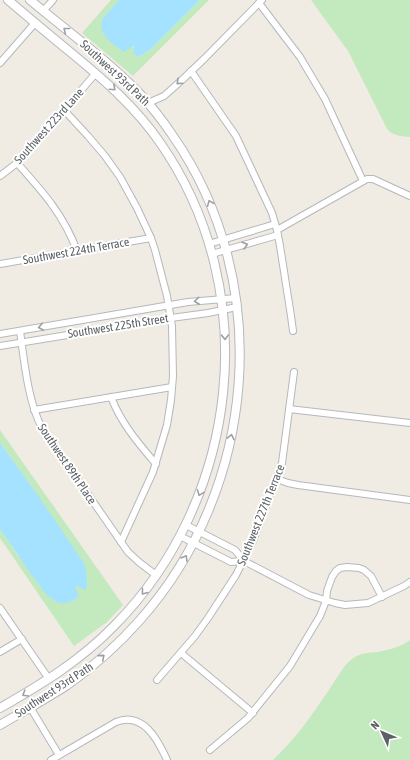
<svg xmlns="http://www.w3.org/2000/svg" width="410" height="760" viewBox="0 0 410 760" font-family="'Asap Condensed',sans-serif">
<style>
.green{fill:#c3e9be}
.water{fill:#a4e2ff}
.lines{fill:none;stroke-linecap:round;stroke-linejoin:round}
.minor-casing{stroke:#b5b8bc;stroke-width:8}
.tertiary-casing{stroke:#b5b8bc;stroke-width:10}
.minor{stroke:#fff;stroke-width:6}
.tertiary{stroke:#fff;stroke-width:8}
.oneway{stroke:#9da0a3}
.labels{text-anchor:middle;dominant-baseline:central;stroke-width:4;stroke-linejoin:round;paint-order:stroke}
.street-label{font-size:12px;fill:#5c6166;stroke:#fff}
</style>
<rect width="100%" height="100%" fill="#f0ece4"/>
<!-- green -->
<g class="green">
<path d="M 111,0 L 119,0 L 104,17 L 134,48 L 133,53 L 138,57 L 150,50 L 200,0 L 209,0 L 133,76 L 82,33 Z"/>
<path d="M 311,0 L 410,0 L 410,137 C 401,136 393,136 387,129 L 348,51 Z"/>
<path d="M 0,430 L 123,605 L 107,622 L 74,646 L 0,538 L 0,530 L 4,534 L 18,556 L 75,588 L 77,586 L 32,487 L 0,443 Z"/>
<path d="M 410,640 L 410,760 L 273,760 C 302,733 322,700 344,667 C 359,649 368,655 387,650 C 396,648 403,645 410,640 Z"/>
</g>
<!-- water -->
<g class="water">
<path d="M 119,0 L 200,0 L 150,50 L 138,57 L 133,53 L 134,47 L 133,46 L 124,52 C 113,44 94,32 104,17 C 109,11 114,6 119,0 Z"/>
<path d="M 0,443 L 32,487 L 84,563 C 87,573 88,580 86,590 L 77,586 L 75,588 L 79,595 C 73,604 60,606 52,599 C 46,595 42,588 38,583 C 31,574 24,565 18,555 C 12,547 7,537 0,530 Z"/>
</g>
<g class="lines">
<!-- minor casing -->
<g class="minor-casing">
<g id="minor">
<path d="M 259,3 L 300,57 L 325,99 L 363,181"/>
<path d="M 43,11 L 53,0"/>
<path d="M 0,63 L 35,23"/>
<path d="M 191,71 L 236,136 L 272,213 L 277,230 L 280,246 L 291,316 L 293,331"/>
<path d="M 148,103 L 164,96 L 182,80 L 205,58 L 262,0"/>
<path d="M 64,110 L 88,136 L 105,156 L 120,177 L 137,208 L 151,238 L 155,250 L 167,296 L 172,326 L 173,376 L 171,400 L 167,425 L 153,472 L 121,542"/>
<path d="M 17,163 C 42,191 64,215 77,251"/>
<path d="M 0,176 L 17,163 L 32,147 L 96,73"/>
<path d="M 277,230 L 367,179 L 373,179 L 410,196"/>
<path d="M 209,244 L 275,224"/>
<path d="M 212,254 L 278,235"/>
<path d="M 0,264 L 151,238"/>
<path d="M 20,331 C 24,360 28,402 42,428 L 128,552 L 140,563 L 156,575"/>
<path d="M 0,334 L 188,302 L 236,298"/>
<path d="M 0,346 L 171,318 L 208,313 L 237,307"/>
<path d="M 111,397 C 121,423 138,443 156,464"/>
<path d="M 289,409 L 410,423"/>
<path d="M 34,410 L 172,387"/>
<path d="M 277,479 L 288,483 L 298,485 L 410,500"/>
<path d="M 186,525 L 235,550 L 244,561 L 309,595 L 335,603 L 345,605 L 368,603 L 404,586 L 410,582"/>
<path d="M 180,536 L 231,562 L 244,561"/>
<path d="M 0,608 L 49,679"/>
<path d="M 0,652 L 22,639"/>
<path d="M 181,653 L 253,713"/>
<path d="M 157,680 L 195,636 L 208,618 L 236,575 L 253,541 L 282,463 L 294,372"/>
<path d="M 30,707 L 59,755"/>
<path d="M 210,750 L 248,718 L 290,666 L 320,616 L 326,601 L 327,591 L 332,577 L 336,571 L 340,568 L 347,567 L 359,568 L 364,570 L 371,576 L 382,597"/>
<path d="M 51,760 L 116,722 C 143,711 158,740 167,760"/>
</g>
</g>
<!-- tertiary casing -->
<g class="tertiary-casing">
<g id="tertiary">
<path d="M 0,708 C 42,684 80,661 114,626 C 239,500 264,293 161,144 C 136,107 103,79 69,51 C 48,34 28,17 8,0"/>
<path d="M 0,725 C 22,712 44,700 66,686 C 93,667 118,645 140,620 C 257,488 275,283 173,136 C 163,121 152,107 140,94 C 106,59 67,31 30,0"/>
</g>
</g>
<!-- minor -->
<use href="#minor" class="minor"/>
<!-- tertiary -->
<use href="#tertiary" class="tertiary"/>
</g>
<!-- one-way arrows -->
<defs><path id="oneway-chevron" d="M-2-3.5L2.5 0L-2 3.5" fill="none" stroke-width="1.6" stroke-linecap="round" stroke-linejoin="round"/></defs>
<g class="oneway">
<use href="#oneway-chevron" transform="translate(66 30) rotate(-141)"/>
<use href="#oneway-chevron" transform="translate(179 82) rotate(138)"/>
<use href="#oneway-chevron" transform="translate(113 88) rotate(43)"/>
<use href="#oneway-chevron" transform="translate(210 203) rotate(-112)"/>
<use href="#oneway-chevron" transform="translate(245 245) rotate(-16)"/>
<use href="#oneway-chevron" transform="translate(197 301) rotate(174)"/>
<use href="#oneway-chevron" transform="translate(41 327) rotate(170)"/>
<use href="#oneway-chevron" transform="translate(225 337) rotate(88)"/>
<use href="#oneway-chevron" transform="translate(231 437) rotate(-78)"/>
<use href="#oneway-chevron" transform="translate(200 493) rotate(111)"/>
<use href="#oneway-chevron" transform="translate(185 558) rotate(-59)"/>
<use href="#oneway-chevron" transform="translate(144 592) rotate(128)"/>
<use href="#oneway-chevron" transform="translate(102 657) rotate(-41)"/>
<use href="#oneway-chevron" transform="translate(25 694) rotate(149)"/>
</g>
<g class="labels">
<!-- street labels -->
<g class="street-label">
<text transform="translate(115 73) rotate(43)">Southwest 93rd Path</text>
<text transform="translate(49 126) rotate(-48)">Southwest 223rd Lane</text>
<text transform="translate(76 251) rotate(-10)">Southwest 224th Terrace</text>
<text transform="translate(118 326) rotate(-9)">Southwest 225th Street</text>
<text transform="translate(67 464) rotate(56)">Southwest 89th Place</text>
<text transform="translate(261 515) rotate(-68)">Southwest 227th Terrace</text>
<text transform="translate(54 690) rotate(-33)">Southwest 93rd Path</text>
</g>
</g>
<!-- north arrow -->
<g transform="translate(382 732) rotate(314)" stroke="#ffffff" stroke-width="3" paint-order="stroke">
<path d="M0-3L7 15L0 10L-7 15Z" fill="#5c6166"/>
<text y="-6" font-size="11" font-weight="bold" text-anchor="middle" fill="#5c6166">N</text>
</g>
</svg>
